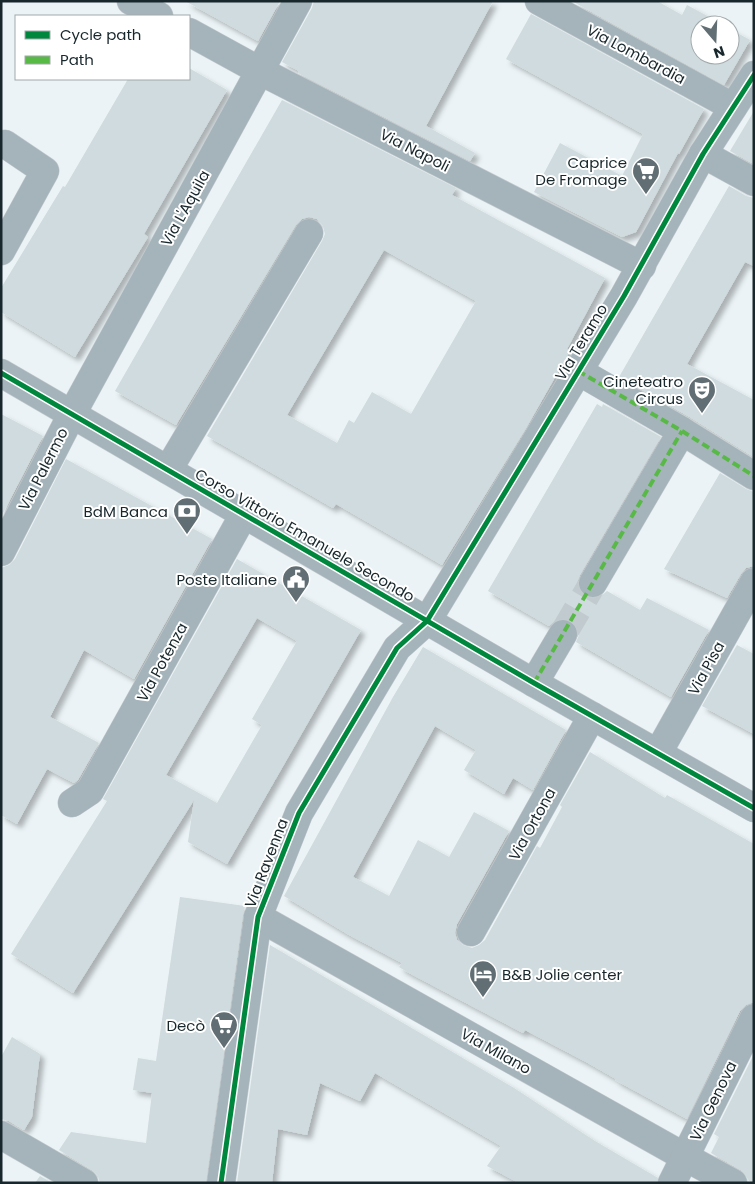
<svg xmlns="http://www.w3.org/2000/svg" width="755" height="1184" viewBox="0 0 755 1184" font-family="Poppins,sans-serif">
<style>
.building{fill:#cfdbde;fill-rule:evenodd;filter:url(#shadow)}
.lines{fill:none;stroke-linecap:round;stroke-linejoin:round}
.minor-tunnel{stroke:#c1cace;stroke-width:28;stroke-dasharray:28 14;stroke-linecap:butt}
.minor-casing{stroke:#c6cdd1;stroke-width:29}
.minor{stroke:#a5b4ba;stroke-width:28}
.quiet{stroke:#58b947;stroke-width:4;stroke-dasharray:8 4;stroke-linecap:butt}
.cycleway-casing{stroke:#fff;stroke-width:8}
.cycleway{stroke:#00873e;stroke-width:5}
.labels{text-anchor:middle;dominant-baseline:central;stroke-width:4;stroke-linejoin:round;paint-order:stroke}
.street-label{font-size:15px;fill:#17272c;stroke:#fff}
.poi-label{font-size:15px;fill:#17272c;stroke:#fff;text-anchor:end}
</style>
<defs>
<filter id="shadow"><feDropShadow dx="4.5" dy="4.5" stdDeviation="2.5" flood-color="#0004"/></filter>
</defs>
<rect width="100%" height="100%" fill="#ebf3f6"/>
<!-- building -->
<g class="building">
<path d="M 185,1 L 280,1 L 258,41 Z"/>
<path d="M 314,1 L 493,1 L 426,126 L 475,153 L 470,161 L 298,73 L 299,71 L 282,62 L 312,8 Z"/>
<path d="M 572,1 L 657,1 L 682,15 L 687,5 L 724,25 L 700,25 L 700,55 L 730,55 L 730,29 L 750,40 L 724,85 Z"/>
<path d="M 531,14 L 704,109 L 679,154 L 678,153 L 636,232 L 622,237 L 534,192 L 560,143 L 622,176 L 643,134 L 506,59 Z"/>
<path d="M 189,68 L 227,90 L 144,234 L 148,237 L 75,357 L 1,312 L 1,288 L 63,186 L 65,187 L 128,79 L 189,79 Z"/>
<path d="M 282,100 L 456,188 L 452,195 L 605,278 L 567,349 L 570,351 L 525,430 L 442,565 L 336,504 L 333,508 L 207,436 L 322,241 L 325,234 L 323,226 L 317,219 L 309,217 L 302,219 L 296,225 L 176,425 L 115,391 ZM 384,250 L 476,301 L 411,414 L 372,392 L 354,423 L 349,420 L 337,443 L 287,415 Z"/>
<path d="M 754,111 L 754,164 L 730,151 Z"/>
<path d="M 729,186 L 746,196 L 754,198 L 754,266 L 745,262 L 687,364 L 754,400 L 754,457 L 690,417 L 619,377 Z"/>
<path d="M 597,404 L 602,407 L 603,404 L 661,437 L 580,575 L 577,583 L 580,591 L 586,597 L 592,599 L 600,597 L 607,591 L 640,610 L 647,598 L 709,630 L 671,697 L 576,642 L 579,635 L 577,627 L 571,620 L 563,618 L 556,620 L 549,626 L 488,591 Z"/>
<path d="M 1,414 L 43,436 L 1,517 Z"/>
<path d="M 66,459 L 212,539 L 134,679 L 84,650 L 50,717 L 99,743 L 78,780 L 74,783 L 47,769 L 17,824 L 1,815 L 1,568 L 9,565 L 15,559 Z"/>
<path d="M 720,473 L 746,489 L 754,492 L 754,566 L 746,568 L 741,574 L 727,598 L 664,569 Z"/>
<path d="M 237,559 L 361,630 L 227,864 L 188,842 L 194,800 L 73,993 L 11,954 L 107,801 L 103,799 ZM 257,618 L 297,641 L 252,719 L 262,725 L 217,803 L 166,775 Z"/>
<path d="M 737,645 L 754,654 L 754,734 L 702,706 Z"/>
<path d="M 423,647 L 566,730 L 533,790 L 513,778 L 504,794 L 464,770 L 476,750 L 435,726 L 353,877 L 389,896 L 418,840 L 449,857 L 474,812 L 509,831 L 457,924 L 455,933 L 457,940 L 463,945 L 472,948 L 479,945 L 485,940 L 537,846 L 540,848 L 562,807 L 560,805 L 590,752 L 665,798 L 667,795 L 754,844 L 754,1002 L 746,1005 L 740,1011 L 687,1119 L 615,1080 L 616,1079 L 588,1063 L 525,1030 L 523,1033 L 409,973 L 399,967 L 402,963 L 349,935 L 284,896 L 393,697 Z"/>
<path d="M 180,897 L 245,906 L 243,915 L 206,1183 L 100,1183 L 98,1176 L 92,1170 L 59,1150 L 71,1132 L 146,1143 L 152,1093 L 133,1090 L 138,1058 L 156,1061 Z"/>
<path d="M 270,945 L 514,1088 L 595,1141 L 658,1178 L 657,1183 L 519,1183 L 487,1166 L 501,1146 L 375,1073 L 360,1101 L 320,1083 L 307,1135 L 278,1129 L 272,1183 L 237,1183 Z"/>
<path d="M 12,1037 L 40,1054 L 32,1117 L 24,1130 L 9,1121 L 1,1119 L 1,1057 Z"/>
<path d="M 754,1054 L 754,1183 L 751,1183 L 741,1170 L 711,1153 L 719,1137 L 714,1134 Z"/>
<path d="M 40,1176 L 52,1183 L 35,1183 Z"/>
</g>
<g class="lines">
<!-- minor-tunnel -->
<path class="minor-tunnel" d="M 563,634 L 593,583"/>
<!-- minor casing -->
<g class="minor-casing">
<g id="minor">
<path d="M 131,1 L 159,16"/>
<path d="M 539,1 L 733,107"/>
<path d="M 189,32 L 260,71 L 642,266"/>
<path d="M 703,154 L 754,182"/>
<path d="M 1,251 L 45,171 L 5,144"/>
<path d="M 578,371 L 682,431 L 754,476"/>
<path d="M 1,373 L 534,683 L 754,808"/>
<path d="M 168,470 L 309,233"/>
<path d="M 1,552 L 72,414 L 298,1"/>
<path d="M 593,583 L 682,431"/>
<path d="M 534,683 L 563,634"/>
<path d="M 658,753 L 754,582"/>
<path d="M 72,803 L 90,791 L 244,514"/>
<path d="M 258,917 L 685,1157 L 733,1183"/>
<path d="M 471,932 L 592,716"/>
<path d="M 1,1135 L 84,1183"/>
<path d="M 221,1183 L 258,917 L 299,813 L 397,648 L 427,621 L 624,296 L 703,154 L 754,75"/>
<path d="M 672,1183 L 754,1018"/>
</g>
</g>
<!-- minor -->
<use href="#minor" class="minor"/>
<!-- quiet -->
<g class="quiet">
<path d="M 578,371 L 682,431 L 754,476"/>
<path d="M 534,683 L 682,431"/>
</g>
<!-- cycleway casing -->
<g class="cycleway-casing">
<g id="cycleway">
<path d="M 1,373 L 534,683 L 754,808"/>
<path d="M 221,1183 L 258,917 L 299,813 L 397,648 L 427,621 L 624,296 L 703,154 L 754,75"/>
</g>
</g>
<!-- cycleway -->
<use href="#cycleway" class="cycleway"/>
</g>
<!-- icons -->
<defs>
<g id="supermarket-pin" transform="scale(1.4375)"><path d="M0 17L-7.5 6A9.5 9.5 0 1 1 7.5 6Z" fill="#616e73" stroke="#fff"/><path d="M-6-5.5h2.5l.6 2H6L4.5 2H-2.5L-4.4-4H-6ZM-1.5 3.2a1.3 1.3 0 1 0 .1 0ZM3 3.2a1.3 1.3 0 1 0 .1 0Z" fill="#fff"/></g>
<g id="theatre-pin" transform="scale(1.4375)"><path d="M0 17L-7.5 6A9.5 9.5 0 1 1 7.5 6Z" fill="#616e73" stroke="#fff"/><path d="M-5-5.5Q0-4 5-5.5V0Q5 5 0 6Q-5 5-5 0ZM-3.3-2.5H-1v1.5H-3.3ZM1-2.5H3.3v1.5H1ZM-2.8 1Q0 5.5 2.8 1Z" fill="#fff"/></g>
<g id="bank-pin" transform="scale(1.4375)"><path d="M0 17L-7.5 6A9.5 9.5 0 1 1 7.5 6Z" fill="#616e73" stroke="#fff"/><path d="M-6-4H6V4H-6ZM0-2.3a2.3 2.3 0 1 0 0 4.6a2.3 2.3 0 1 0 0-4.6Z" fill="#fff"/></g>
<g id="civic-pin" transform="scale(1.4375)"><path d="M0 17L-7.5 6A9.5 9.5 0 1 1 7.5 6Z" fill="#616e73" stroke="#fff"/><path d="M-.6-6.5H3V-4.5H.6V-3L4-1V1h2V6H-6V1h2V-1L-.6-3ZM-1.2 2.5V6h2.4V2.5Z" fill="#fff"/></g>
<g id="hotel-pin" transform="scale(1.4375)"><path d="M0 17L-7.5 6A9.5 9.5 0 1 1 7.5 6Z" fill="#616e73" stroke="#fff"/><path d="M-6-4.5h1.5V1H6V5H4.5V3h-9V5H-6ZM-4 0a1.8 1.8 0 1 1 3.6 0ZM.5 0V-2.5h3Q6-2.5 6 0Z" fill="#fff"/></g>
</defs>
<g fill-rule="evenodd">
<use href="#supermarket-pin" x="646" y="171"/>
<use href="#theatre-pin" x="702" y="390"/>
<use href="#bank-pin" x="187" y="511"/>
<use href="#civic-pin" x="296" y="579"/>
<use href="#hotel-pin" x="483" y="974"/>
<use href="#supermarket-pin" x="224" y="1025"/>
</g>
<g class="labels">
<!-- street labels -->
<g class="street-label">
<text transform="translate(636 54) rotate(28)">Via Lombardia</text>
<text transform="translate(415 150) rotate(27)">Via Napoli</text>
<text transform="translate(185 208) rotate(-61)">Via L'Aquila</text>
<text transform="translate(581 342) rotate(-59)">Via Teramo</text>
<text transform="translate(43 469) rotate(-63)">Via Palermo</text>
<text transform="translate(305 535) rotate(30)">Corso Vittorio Emanuele Secondo</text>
<text transform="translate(162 662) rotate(-61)">Via Potenza</text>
<text transform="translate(706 668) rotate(-61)">Via Pisa</text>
<text transform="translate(532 824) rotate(-61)">Via Ortona</text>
<text transform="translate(266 863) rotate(-69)">Via Ravenna</text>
<text transform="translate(496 1051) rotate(29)">Via Milano</text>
<text transform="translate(713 1101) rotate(-64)">Via Genova</text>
</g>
<!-- poi labels -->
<g class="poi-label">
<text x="627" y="162">Caprice<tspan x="627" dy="17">De Fromage</tspan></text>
<text x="683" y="381">Cineteatro<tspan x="683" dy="17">Circus</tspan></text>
<text x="168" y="511">BdM Banca</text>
<text x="277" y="579">Poste Italiane</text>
<text x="502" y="974" text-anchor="start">B&amp;B Jolie center</text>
<text x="205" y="1025">Decò</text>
</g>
</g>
<!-- border -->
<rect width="755" height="1184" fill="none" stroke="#17272c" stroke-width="5"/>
<!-- legend -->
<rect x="15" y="15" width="175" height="65" fill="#ffffff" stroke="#a2a9ab"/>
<rect x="25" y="31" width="25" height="8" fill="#00873e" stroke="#a2a9ab"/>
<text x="60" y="40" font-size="15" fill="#17272c">Cycle path</text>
<rect x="25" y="56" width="25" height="8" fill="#58b947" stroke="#a2a9ab"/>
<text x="60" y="65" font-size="15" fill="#17272c">Path</text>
<!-- north arrow -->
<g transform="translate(715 40) rotate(161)"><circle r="24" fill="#ffffff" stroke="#a2a9ab"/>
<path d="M0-4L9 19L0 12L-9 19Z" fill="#616e73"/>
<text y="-8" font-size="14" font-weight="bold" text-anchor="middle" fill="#17272c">N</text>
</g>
</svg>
